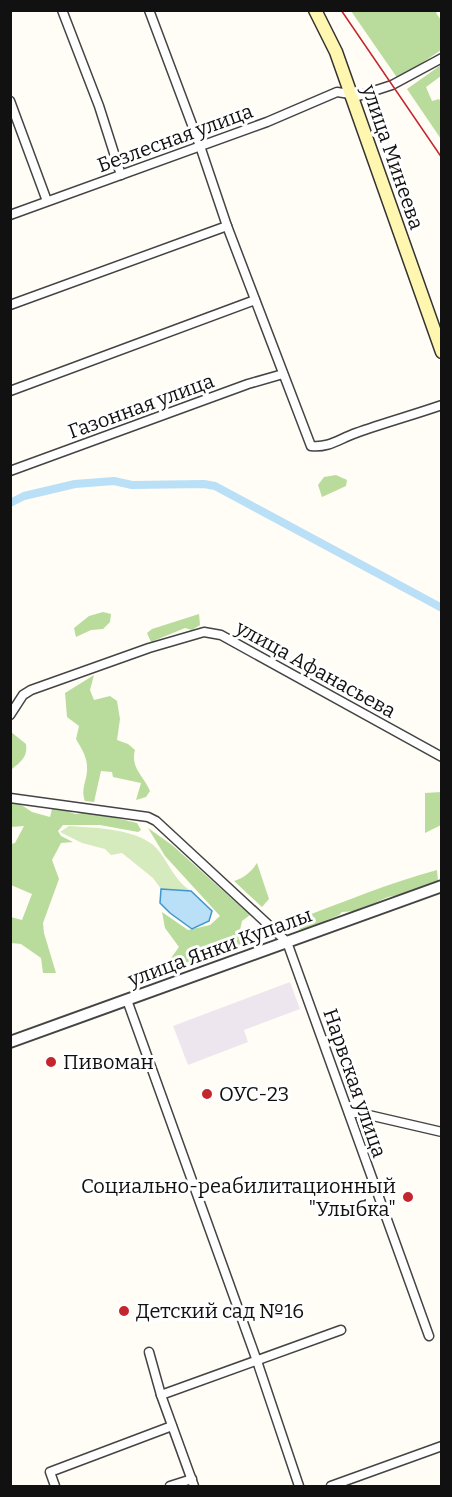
<svg xmlns="http://www.w3.org/2000/svg" width="452" height="1497" viewBox="0 0 452 1497" font-family="Bitter,serif">
<style>
.industrial{fill:#eee6ef}
.green{fill:#d5ebbd}
.forest{fill:#b9dc9c}
.water{fill:#b9e0f7;stroke:#3f96cf;stroke-width:1.5}
.lines{fill:none;stroke-linecap:round;stroke-linejoin:round}
.canal{stroke:#b9e0f7;stroke-width:8}
.minor-casing{stroke:#444;stroke-width:11}
.tertiary-casing{stroke:#444;stroke-width:14}
.secondary-casing{stroke:#333;stroke-width:15}
.minor{stroke:#fff;stroke-width:8}
.tertiary{stroke:#fff;stroke-width:10}
.secondary{stroke:#fff6b0;stroke-width:12}
.tram{stroke:#c4262e;stroke-width:1.5}
.poi-dot{fill:#c4262e;stroke:#fff;stroke-width:2}
.labels{text-anchor:middle;dominant-baseline:central;stroke-width:6;stroke-linejoin:round;paint-order:stroke}
.street-label{font-size:20px;fill:#111;stroke:#fff}
.poi-label{font-size:20px;fill:#111;stroke:#fff;text-anchor:start}
</style>
<rect width="100%" height="100%" fill="#fffdf5"/>
<!-- industrial -->
<path class="industrial" d="M 290,982 L 300,1009 L 244,1030 L 248,1042 L 188,1065 L 173,1026 Z"/>
<!-- green -->
<path class="green" d="M 69,826 C 94,828 130,828 152,844 C 166,855 172,879 191,891 L 161,889 L 153,878 L 122,853 L 111,855 L 105,849 L 82,843 L 60,832 Z"/>
<!-- forest -->
<g class="forest">
<path d="M 351,11 L 438,11 L 436,13 L 441,20 L 441,50 L 398,79 Z"/>
<path d="M 441,65 L 441,76 L 426,87 L 432,101 L 439,99 L 441,103 L 441,139 L 407,89 Z"/>
<path d="M 336,475 L 347,480 L 346,486 L 322,497 L 318,485 L 324,477 Z"/>
<path d="M 103,612 L 111,614 L 110,622 L 103,629 L 91,630 L 76,637 L 74,628 L 89,616 Z"/>
<path d="M 199,614 L 200,625 L 192,630 L 185,628 L 151,642 L 147,633 L 152,629 Z"/>
<path d="M 94,675 L 90,690 L 94,700 L 110,696 L 117,701 L 120,719 L 117,740 L 128,744 L 135,750 C 130,768 144,776 150,791 L 146,797 L 136,800 L 141,783 L 113,777 L 112,772 L 101,771 L 94,802 L 85,801 C 80,789 88,779 87,767 C 87,756 81,748 76,739 L 79,726 L 67,717 L 65,693 Z"/>
<path d="M 11,732 L 26,744 C 28,758 20,762 11,770 Z"/>
<path d="M 441,792 L 441,825 L 425,833 L 425,793 Z"/>
<path d="M 17,802 L 32,812 L 50,817 L 53,805 L 75,814 L 91,812 L 137,823 L 141,830 L 138,832 L 100,825 L 63,825 L 58,831 L 61,836 L 73,842 L 61,843 L 52,860 L 59,879 L 43,923 L 44,933 L 56,973 L 43,973 L 41,958 L 21,944 L 11,943 L 11,917 L 22,920 L 32,894 L 11,885 L 11,844 L 15,843 L 24,826 L 11,827 L 10,803 Z"/>
<path d="M 148,828 L 172,845 L 250,915 L 242,921 L 240,930 L 248,943 L 175,966 L 171,958 L 179,947 L 165,928 L 162,912 L 188,930 L 210,925 L 220,916 L 165,856 Z"/>
<path d="M 257,863 L 269,899 L 262,907 L 234,881 C 244,878 251,872 257,863 Z"/>
<path d="M 437,870 L 438,881 L 420,891 L 388,897 L 356,911 L 342,912 L 339,915 L 304,930 L 297,929 L 295,920 C 342,903 388,883 437,870 Z"/>
</g>
<!-- water -->
<path class="water" d="M 161,889 L 191,891 L 212,911 L 209,921 L 192,929 L 170,913 L 160,903 Z"/>
<g class="lines">
<!-- canal -->
<path class="canal" d="M 10,503 L 24,496 L 75,484 L 114,481 L 132,485 L 204,484 L 215,486 L 442,608"/>
<!-- minor casing -->
<g class="minor-casing">
<g id="minor">
<path d="M 62,10 L 99,106 L 121,175"/>
<path d="M 149,10 L 200,146 L 227,226 L 311,446 C 329,448 339,439 356,433 C 384,423 413,415 442,405"/>
<path d="M 352,98 L 392,85 L 442,58"/>
<path d="M 10,101 L 47,201"/>
<path d="M 10,215 L 267,122 L 337,92 L 350,94"/>
<path d="M 10,305 L 227,226"/>
<path d="M 10,391 L 255,300"/>
<path d="M 10,471 L 248,384 L 283,374"/>
<path d="M 10,715 L 23,695 L 31,690 L 149,648 L 204,632 L 221,635 L 442,757"/>
<path d="M 10,798 L 148,817 L 156,821 L 287,942 L 429,1336"/>
<path d="M 127,1000 L 257,1361 L 299,1486"/>
<path d="M 349,1113 L 360,1113 L 442,1132"/>
<path d="M 149,1352 L 161,1395 L 194,1486"/>
<path d="M 161,1395 L 341,1330"/>
<path d="M 55,1486 L 50,1472 L 172,1426"/>
<path d="M 170,1486 L 192,1479"/>
<path d="M 331,1486 L 442,1446"/>
</g>
</g>
<!-- tertiary casing -->
<g class="tertiary-casing">
<path id="tertiary" d="M 10,1042 L 442,886"/>
</g>
<!-- secondary casing -->
<g class="secondary-casing">
<path id="secondary" d="M 315,10 L 336,52 L 442,352"/>
</g>
<!-- minor -->
<use href="#minor" class="minor"/>
<!-- tertiary -->
<use href="#tertiary" class="tertiary"/>
<!-- secondary -->
<use href="#secondary" class="secondary"/>
<!-- tram -->
<path class="tram" d="M 341,10 L 442,158"/>
</g>
<!-- markers -->
<g class="poi-dot">
<circle cx="51" cy="1062" r="6"/>
<circle cx="207" cy="1094" r="6"/>
<circle cx="408" cy="1197" r="6"/>
<circle cx="124" cy="1311" r="6"/>
</g>
<g class="labels">
<!-- street labels -->
<g class="street-label">
<text transform="translate(175 138) rotate(-20)">Безлесная улица</text>
<text transform="translate(393 157) rotate(71)">улица Минеева</text>
<text transform="translate(141 406) rotate(-20)">Газонная улица</text>
<text transform="translate(316 669) rotate(29)">улица Афанасьева</text>
<text transform="translate(220 947) rotate(-20)">улица Янки Купалы</text>
<text transform="translate(355 1083) rotate(71)">Нарвская улица</text>
</g>
<!-- poi labels -->
<g class="poi-label">
<text x="63" y="1062">Пивоман</text>
<text x="219" y="1094">ОУС-23</text>
<text x="396" y="1186" text-anchor="end">Социально-реабилитационный<tspan x="396" dy="23">"Улыбка"</tspan></text>
<text x="136" y="1311">Детский сад №16</text>
</g>
</g>
<!-- border -->
<rect width="452" height="1497" fill="none" stroke="#111111" stroke-width="24"/>
</svg>
